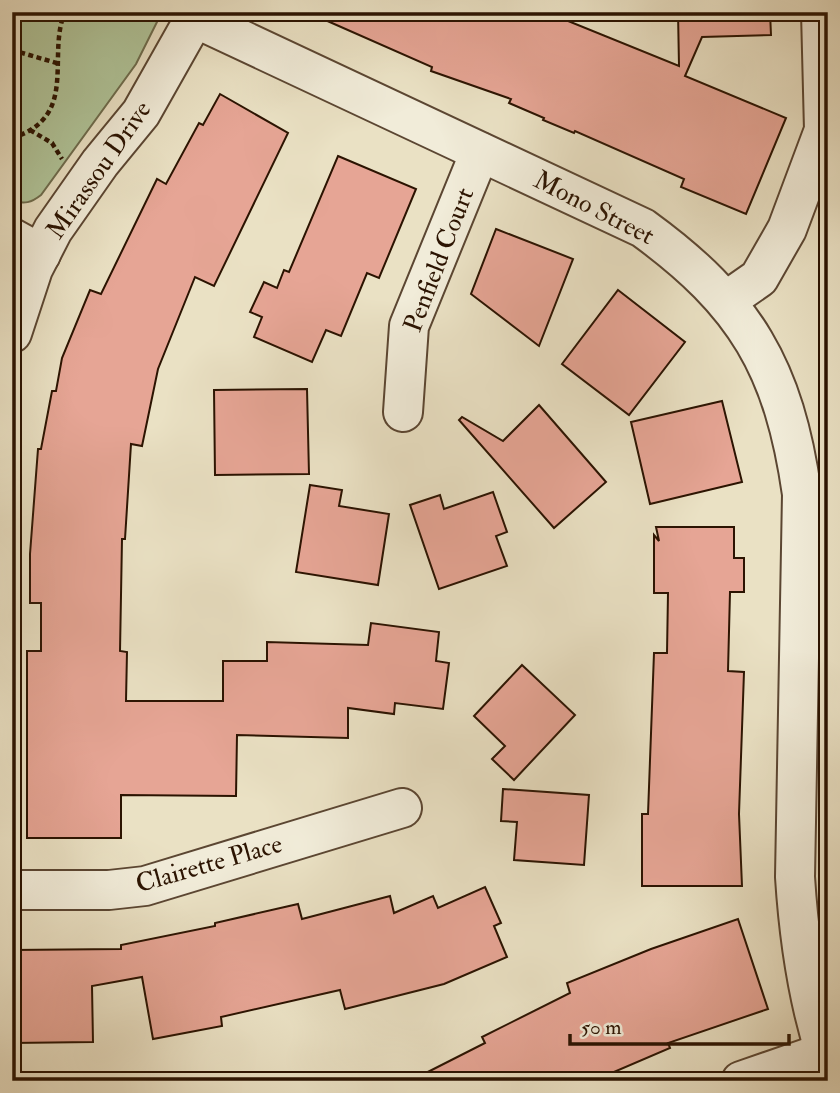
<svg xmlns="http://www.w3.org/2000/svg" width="840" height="1093" viewBox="0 0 840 1093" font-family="'IM FELL Double Pica',serif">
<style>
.green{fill:#b0c499;stroke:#6e6c4d;stroke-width:2}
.building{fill:#e6a595;stroke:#2b1301;stroke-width:2}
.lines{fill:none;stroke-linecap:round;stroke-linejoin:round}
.minor-casing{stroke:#5b4632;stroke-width:42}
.path{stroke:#2b1301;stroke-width:4.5;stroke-dasharray:5 3.5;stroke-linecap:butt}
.minor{stroke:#f1ecd9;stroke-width:38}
.labels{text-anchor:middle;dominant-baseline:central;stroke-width:6;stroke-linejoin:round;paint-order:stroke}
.street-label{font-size:26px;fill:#2b1301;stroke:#f1ecd9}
</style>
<rect width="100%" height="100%" fill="#eae1c4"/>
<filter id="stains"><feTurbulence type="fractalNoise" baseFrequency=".00286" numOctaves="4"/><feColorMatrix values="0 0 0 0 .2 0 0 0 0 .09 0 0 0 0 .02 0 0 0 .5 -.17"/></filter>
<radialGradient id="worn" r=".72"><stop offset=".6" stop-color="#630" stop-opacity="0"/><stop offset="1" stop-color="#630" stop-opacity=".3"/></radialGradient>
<!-- green -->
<path class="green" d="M 12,12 L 162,12 L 136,64 L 41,195 C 31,203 25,204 12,201 Z"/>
<!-- building -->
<g class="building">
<path d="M 307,12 L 546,12 L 679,66 L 678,12 L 770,12 L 771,35 L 702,37 L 685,76 L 786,118 L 746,214 L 681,187 L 684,179 L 575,131 L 574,133 L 543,120 L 544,118 L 509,103 L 511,99 L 431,71 L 432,67 Z"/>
<path d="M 220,94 L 288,133 L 214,286 L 195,277 L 158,369 L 142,446 L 131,444 L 125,539 L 122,539 L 120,651 L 127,652 L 126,701 L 223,701 L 223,661 L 267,661 L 267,642 L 368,645 L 371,623 L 439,632 L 436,661 L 449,663 L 443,709 L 395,703 L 394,714 L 348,708 L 348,738 L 237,735 L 236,796 L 121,795 L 121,838 L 27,838 L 27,651 L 41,651 L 41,603 L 30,603 L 30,554 L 38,449 L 41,449 L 52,391 L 56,391 L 62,358 L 90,290 L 101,294 L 157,179 L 166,184 L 199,123 L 203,125 Z"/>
<path d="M 338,156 L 416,189 L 379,278 L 367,273 L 341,336 L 326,330 L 312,362 L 254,337 L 262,317 L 250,312 L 264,282 L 277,288 L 284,270 L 289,272 Z"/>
<path d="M 496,229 L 573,259 L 539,346 L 471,294 Z"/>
<path d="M 618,290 L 685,342 L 629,415 L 562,364 Z"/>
<path d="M 307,389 L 309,474 L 215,475 L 214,390 Z"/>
<path d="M 722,401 L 742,482 L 650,504 L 631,422 Z"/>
<path d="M 539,405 L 606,482 L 554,528 L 459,420 L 462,417 L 503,441 Z"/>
<path d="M 310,485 L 342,490 L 339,506 L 389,514 L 378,585 L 296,572 Z"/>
<path d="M 493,492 L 507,532 L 496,536 L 507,566 L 439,589 L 410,505 L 440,495 L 444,509 Z"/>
<path d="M 656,527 L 734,527 L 734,558 L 744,558 L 744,592 L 730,592 L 728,671 L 744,672 L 739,814 L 742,886 L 642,886 L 642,814 L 648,814 L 654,653 L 667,653 L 668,593 L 654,593 L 654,535 L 659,541 Z"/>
<path d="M 522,665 L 575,715 L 514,780 L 492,759 L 505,746 L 474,716 Z"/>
<path d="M 503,789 L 589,795 L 584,865 L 514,860 L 517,822 L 501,821 Z"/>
<path d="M 485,887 L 501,923 L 494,926 L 507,957 L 444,984 L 345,1009 L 340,990 L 221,1017 L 222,1026 L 153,1039 L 142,977 L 92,986 L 93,1042 L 12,1043 L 12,950 L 121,949 L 121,945 L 215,926 L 215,923 L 298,904 L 302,919 L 390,896 L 394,913 L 433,896 L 438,908 Z"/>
<path d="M 738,919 L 768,1009 L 668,1043 L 670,1048 L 593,1081 L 410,1081 L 485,1043 L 482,1037 L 570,993 L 567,983 L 651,949 Z"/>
</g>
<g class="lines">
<!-- minor casing -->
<g class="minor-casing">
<g id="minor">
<path d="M 195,18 L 643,228 C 746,303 784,368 802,494 L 795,877 C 799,940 808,1002 828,1062"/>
<path d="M 12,238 L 41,254"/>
<path d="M 726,301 L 759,278 L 787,229 L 824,130 L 821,12"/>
<path d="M 12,333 L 33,269 L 53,230 L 100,163 L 141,113 L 198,12"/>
<path d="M 403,412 L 409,326 L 480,152"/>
<path d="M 12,890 L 109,890 L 145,886 L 402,808"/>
<path d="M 741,1081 L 828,1051"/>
</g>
</g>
<!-- path -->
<g class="path">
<path d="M 12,50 L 60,64"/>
<path d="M 30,130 L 52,143 L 62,159"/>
<path d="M 12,138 C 80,117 46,56 65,12"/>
</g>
<!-- minor -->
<use href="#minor" class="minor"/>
</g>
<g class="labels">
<!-- street labels -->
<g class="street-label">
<text transform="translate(99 170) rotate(-55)">Mirassou Drive</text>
<text transform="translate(594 208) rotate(27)">Mono Street</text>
<text transform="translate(439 260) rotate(-69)">Penfield Court</text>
<text transform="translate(209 864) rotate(-16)">Clairette Place</text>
</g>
</g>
<!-- margin -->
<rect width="840" height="1093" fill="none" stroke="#eae1c4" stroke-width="42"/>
<rect x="14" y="14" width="812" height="1065" fill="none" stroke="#2b1301" stroke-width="3.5"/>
<rect x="21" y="21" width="798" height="1051" fill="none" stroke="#2b1301" stroke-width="2"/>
<!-- scale -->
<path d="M570 1034v10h219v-10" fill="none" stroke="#2b1301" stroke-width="3.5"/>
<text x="581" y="1034" font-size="21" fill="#2b1301" stroke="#f1ecd9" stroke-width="5" paint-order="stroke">50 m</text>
<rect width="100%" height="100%" filter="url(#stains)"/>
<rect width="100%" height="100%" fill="url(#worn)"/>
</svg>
